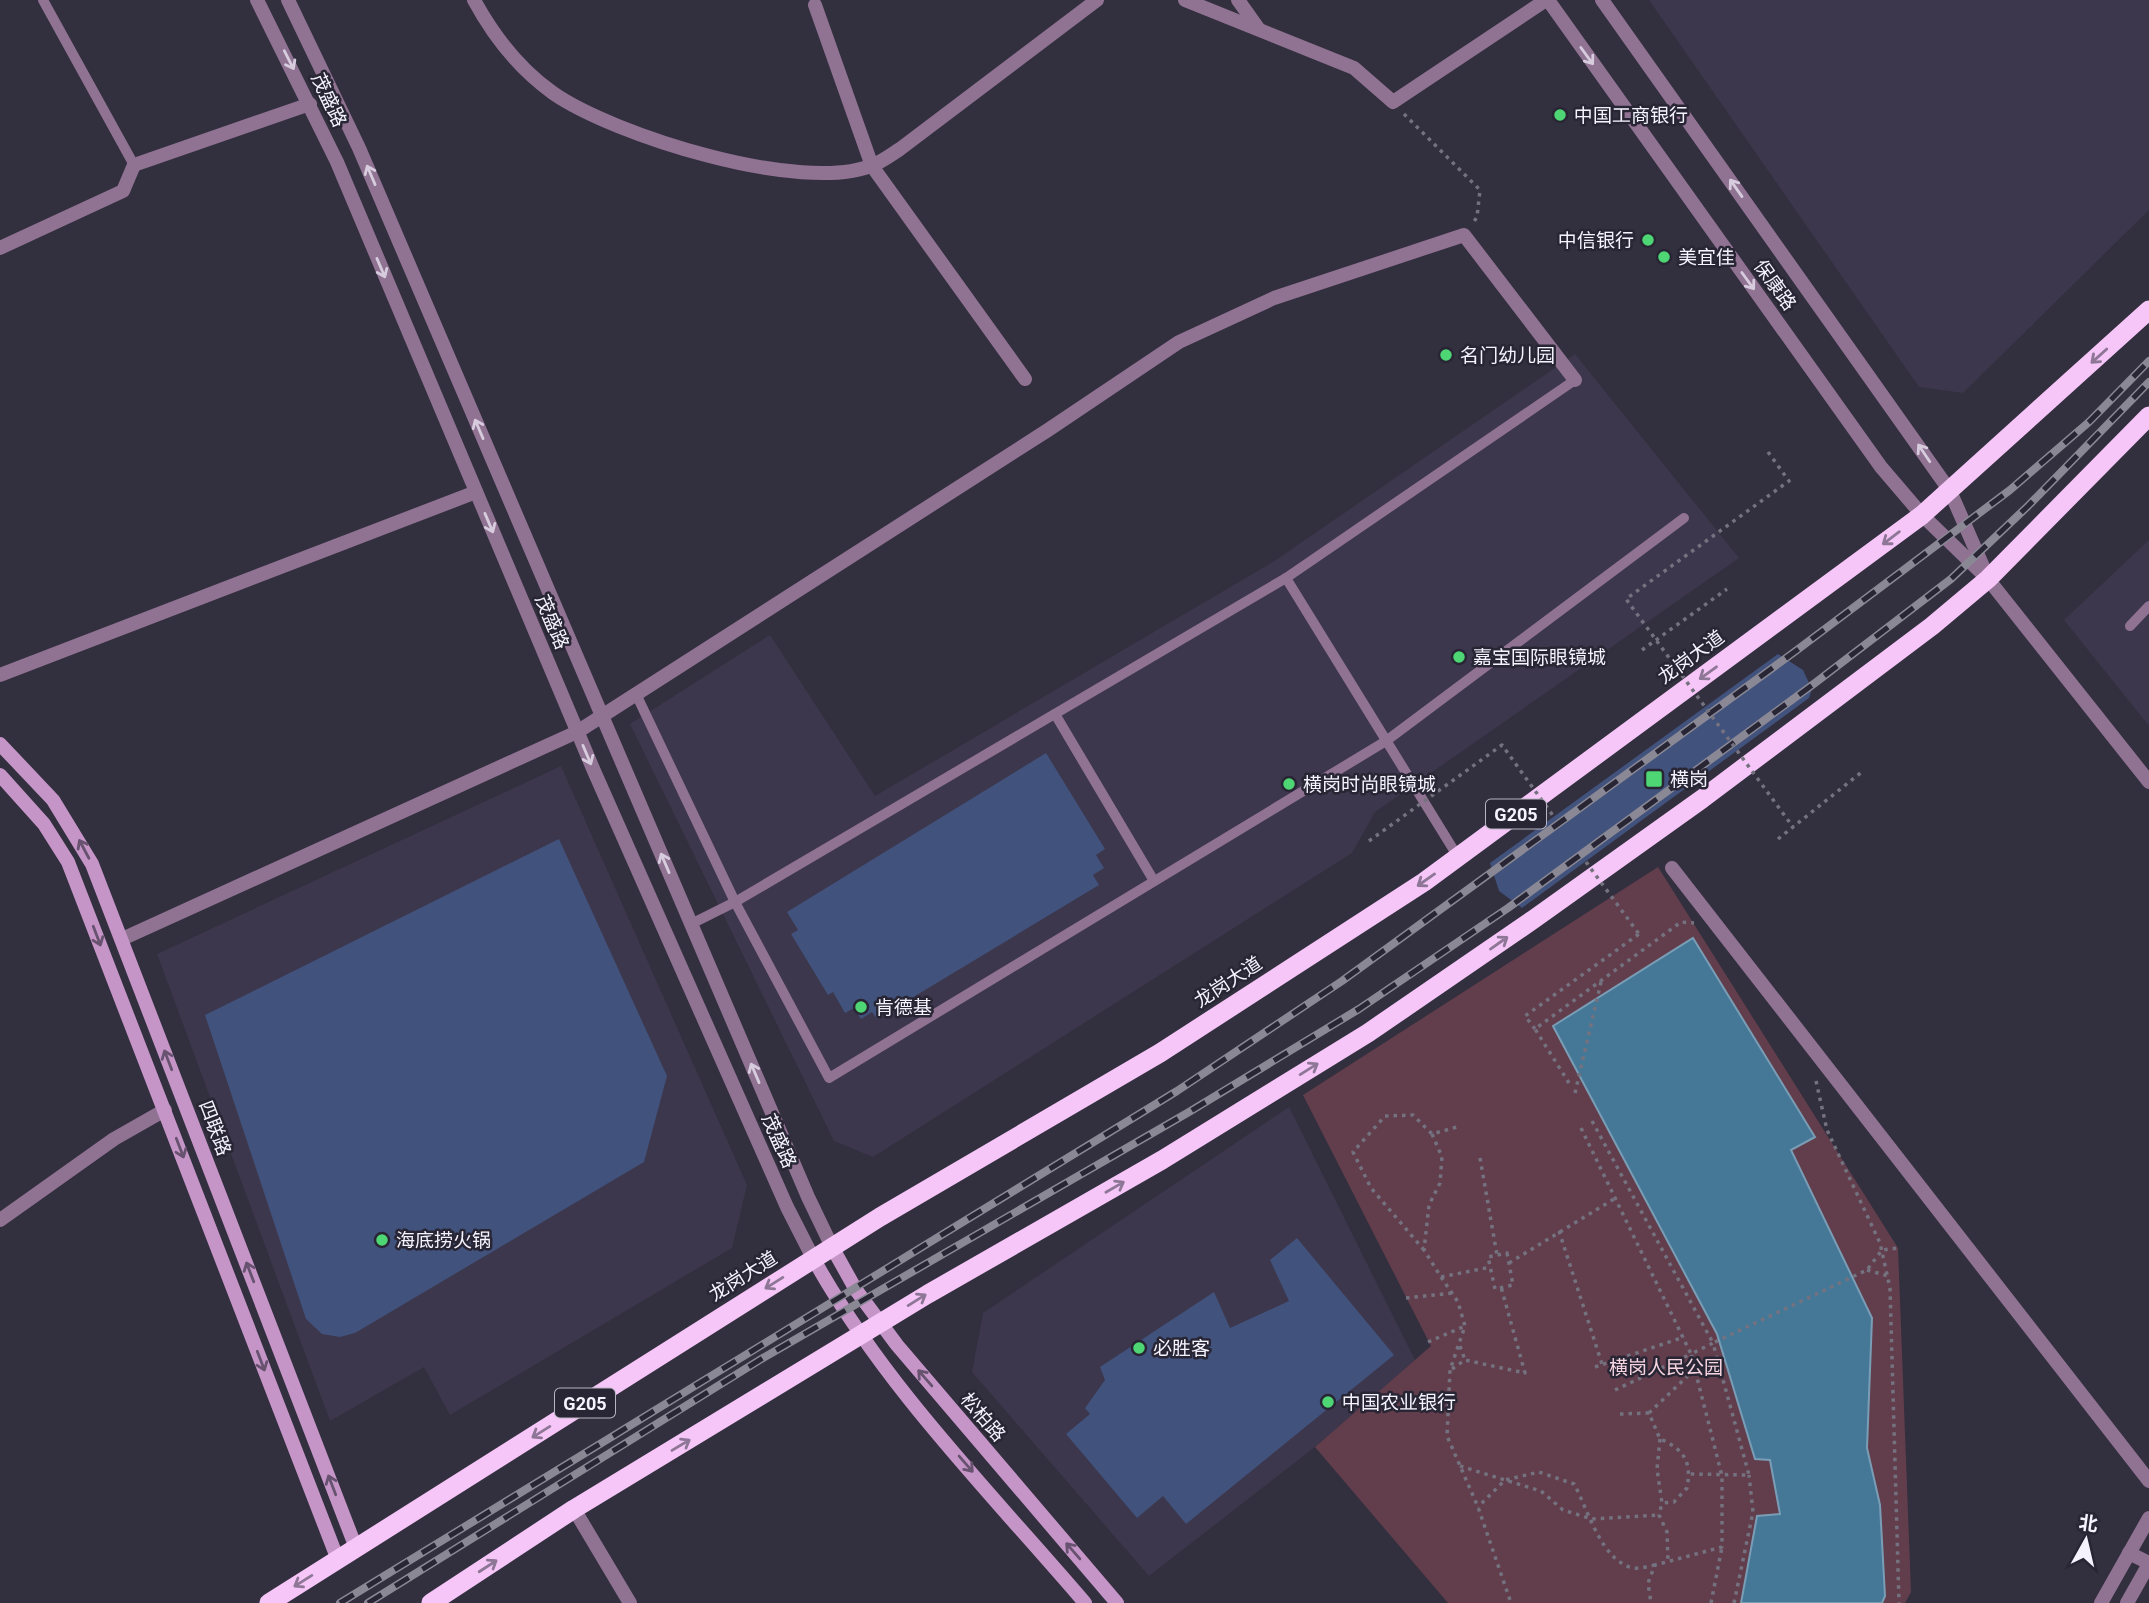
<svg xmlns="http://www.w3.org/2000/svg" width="2149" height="1603" viewBox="0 0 2149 1603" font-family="Roboto,'Noto Sans SC',sans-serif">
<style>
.built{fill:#3c374c}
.green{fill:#623e4c}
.water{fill:#457897;stroke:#7a9db6;stroke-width:2}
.building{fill:#41527c}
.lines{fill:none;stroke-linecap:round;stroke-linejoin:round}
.path{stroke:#757280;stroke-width:3.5;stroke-dasharray:3.5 5;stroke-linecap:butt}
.service{stroke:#907292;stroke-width:10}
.minor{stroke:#907292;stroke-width:14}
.tertiary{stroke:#907292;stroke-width:14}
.secondary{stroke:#c695c8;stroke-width:14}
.trunk{stroke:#f5c6f7;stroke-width:19}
.rail-casing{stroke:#8a8895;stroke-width:8}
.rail{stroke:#282534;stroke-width:5;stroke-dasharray:16;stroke-linecap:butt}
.path-bridge{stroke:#757280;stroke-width:3.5;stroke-dasharray:3.5 5;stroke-linecap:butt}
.oneway{stroke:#d7ccde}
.oneway2{stroke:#8e7696}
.oneway3{stroke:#67526f}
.poi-dot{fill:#4ed675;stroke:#282534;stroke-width:2.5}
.labels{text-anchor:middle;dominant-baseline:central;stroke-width:5;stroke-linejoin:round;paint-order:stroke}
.shield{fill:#282534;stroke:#b8b5c1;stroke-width:2}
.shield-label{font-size:18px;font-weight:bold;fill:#f5f3fe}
.street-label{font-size:19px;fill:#f5f3fe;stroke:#282534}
.poi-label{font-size:19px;fill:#f5f3fe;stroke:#282534;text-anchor:start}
.park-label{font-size:19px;fill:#f6d4e0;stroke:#282534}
</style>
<rect width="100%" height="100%" fill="#322f3e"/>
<!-- built -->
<g class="built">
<path d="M 1649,0 L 2149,0 L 2149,210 L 1963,393 L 1919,387 Z"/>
<path d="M 1575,354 L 1739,558 L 1375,812 L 1352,853 L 873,1157 L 834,1141 L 630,724 L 770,635 L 875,796 L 1273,562 Z"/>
<path d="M 2149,540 L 2149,726 L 2064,620 Z"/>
<path d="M 561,766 L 747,1185 L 732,1248 L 450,1415 L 424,1367 L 330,1421 L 157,954 Z"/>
<path d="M 1289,1107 L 1415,1360 L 1315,1447 L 1149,1576 L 972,1372 L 983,1313 Z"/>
</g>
<!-- green -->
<path class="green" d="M 1658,867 L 1898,1248 L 1911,1592 L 1905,1603 L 1448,1603 L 1315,1447 L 1431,1346 L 1303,1095 Z"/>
<!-- water -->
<path class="water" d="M 1693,938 L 1815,1137 L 1791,1150 L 1872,1318 L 1867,1448 L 1880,1505 L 1885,1596 L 1882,1603 L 1741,1603 L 1757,1516 L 1780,1514 L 1770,1460 L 1755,1459 L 1717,1334 L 1553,1026 Z"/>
<!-- building -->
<g class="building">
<path d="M 1778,654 L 1803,670 L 1812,689 L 1809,698 L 1522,908 L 1499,891 L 1490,863 Z"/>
<path d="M 1046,753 L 1105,849 L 1096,855 L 1104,868 L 1093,875 L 1099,885 L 877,1019 L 872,1012 L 861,1019 L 854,1008 L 845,1013 L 833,992 L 828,995 L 791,934 L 798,930 L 787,912 Z"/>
<path d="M 559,839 L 667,1076 L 644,1162 L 355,1333 L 340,1337 L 322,1334 L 306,1319 L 205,1015 Z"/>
<path d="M 1297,1238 L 1394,1355 L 1186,1524 L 1163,1496 L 1137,1518 L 1066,1434 L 1090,1414 L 1085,1408 L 1105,1380 L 1100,1367 L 1214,1292 L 1230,1328 L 1289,1301 L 1270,1260 Z"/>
</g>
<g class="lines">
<!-- path -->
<g class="path">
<path d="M 1404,114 L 1480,190 L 1477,217 L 1473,223"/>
<path d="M 1642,650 L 1727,589"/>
<path d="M 1778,839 L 1863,771"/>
<path d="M 1535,1029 L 1525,1016 L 1639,934"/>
<path d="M 1816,1081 L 1827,1130 L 1880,1243 L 1890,1288 L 1899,1603"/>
<path d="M 1569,1083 L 1535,1029 L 1681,922 L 1694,923"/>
<path d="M 1575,1093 L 1601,982"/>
<path d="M 1592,1121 L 1713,1343 L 1867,1270 L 1882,1250 L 1898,1248"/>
<path d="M 1581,1128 L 1691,1354 L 1713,1343 L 1749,1475 L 1689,1474"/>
<path d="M 1432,1134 L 1442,1157 L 1440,1183 L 1429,1205 L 1424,1250 L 1441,1277 L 1491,1267"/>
<path d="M 1480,1158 L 1497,1255"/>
<path d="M 1559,1231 L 1602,1364"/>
<path d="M 1424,1250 L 1371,1188 L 1353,1152 L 1385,1116 L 1413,1115 L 1432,1134 L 1457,1127"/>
<path d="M 1507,1253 L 1513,1285 L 1495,1289 L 1488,1257 Z"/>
<path d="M 1509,1263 L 1614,1199"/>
<path d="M 1867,1270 L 1888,1276"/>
<path d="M 1441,1277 L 1458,1302 L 1465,1326 L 1450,1370 L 1447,1436 L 1478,1507 L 1511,1603"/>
<path d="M 1406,1298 L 1453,1293"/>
<path d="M 1428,1342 L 1465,1326"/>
<path d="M 1460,1346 L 1465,1360"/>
<path d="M 1595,1367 L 1684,1337"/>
<path d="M 1452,1369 L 1465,1360 L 1525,1373 L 1501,1287"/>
<path d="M 1615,1390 L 1691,1354 L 1722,1476 L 1722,1547 L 1655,1565 L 1648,1583 L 1651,1603"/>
<path d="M 1649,1413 L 1695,1369"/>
<path d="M 1620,1414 L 1649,1413 L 1660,1439 C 1684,1449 1692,1462 1687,1488 L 1674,1502 L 1662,1503"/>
<path d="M 1660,1439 L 1657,1469 L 1662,1503 L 1659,1515 L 1667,1532 L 1668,1562"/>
<path d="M 1460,1466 L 1505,1480 L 1478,1507"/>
<path d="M 1655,1565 C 1649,1566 1640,1569 1633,1568 C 1601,1561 1588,1509 1574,1484 L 1539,1472 L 1505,1480 L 1541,1491 L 1563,1510 L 1592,1519 L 1659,1515"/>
<path d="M 1711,1603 L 1722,1547"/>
<path d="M 1734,1603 L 1753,1512 L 1749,1475"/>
</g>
<!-- service -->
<g class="service">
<path d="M 43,0 L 134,165"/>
<path d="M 1286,578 L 1458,857"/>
<path d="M 2130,626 L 2149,606"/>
<path d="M 636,694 L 735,902 L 829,1078 L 1386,741 L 1684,518"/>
<path d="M 1055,714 L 1154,881"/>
<path d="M 691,924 L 735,902 L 1286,578 L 1575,380"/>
</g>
<!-- minor -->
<g class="minor">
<path d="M 474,0 C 494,37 518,68 553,93 C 613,135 803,195 873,165 C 883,161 892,154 900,149 L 1097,0"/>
<path d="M 1185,0 L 1354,68 L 1393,102 L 1546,0"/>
<path d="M 1238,0 L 1258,28"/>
<path d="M 815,5 L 872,166 L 1025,379"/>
<path d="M 0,248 L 123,191 L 134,165 L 310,104"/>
<path d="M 0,675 L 476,492"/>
<path d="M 1672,868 L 2149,1481"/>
<path d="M 122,939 L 577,732 L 1048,430 L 1179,342 L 1274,298 L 1464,235 L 1575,380"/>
<path d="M 0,1220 L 114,1139 L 165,1110"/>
<path d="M 574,1509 L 630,1603"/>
<path d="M 2129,1553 L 2149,1563"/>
</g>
<!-- tertiary -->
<g class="tertiary">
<path d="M 257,0 L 337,162 L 594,771 L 787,1207 L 813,1258"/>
<path d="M 288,0 L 359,148 L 808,1197 L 832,1247"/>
<path d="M 1548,0 L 1881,467 L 1922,515 L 1988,579 L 2149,782"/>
<path d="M 1602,0 L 1950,491 L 1985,571"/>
<path d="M 2101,1603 L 2149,1518"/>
<path d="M 2127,1603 L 2149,1564"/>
</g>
<!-- secondary -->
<g class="secondary">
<path d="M 0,744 L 53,800 L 92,864 L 356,1548"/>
<path d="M 0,775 L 44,824 L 68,862 L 338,1560"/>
<path d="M 832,1247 L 856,1290 L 897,1345 L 1117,1603"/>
<path d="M 813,1258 C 884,1386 990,1492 1085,1603"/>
</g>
<!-- trunk -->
<g class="trunk">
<path d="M 269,1603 L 880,1217 L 1160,1053 L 1424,882 L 1922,515 L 2149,310"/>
<path d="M 431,1603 L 574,1509 L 928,1294 L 1162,1160 L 1368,1033 L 1534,919 L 1702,799 L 1932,626 L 1988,579 L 2149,416"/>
</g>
<!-- rail casing -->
<g class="rail-casing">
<g id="rail">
<path d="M 340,1603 L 1177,1091 L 1342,981 L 1793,653 L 2010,490 L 2089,422 L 2149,361"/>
<path d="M 368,1603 L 763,1358 L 1189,1112 L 1359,1009 L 1508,908 L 1815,683 L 1951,579 L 2028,506 L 2149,382"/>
</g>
</g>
<!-- rail -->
<use href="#rail" class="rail"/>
<!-- path-bridge -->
<g class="path-bridge">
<path d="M 1768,452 L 1789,481 L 1626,599 L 1793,827"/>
<path d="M 1369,841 L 1502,745 L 1554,817"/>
<path d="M 1586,862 L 1639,934"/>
</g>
</g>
<!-- one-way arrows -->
<defs><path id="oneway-shaft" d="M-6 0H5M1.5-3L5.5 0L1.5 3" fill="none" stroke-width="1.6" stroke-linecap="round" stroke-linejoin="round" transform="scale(1.75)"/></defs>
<g class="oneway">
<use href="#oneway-shaft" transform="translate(1587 56) rotate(54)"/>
<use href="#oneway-shaft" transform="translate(289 60) rotate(63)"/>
<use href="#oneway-shaft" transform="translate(371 175) rotate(-113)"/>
<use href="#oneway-shaft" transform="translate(1736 188) rotate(-125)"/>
<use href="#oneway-shaft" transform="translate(381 268) rotate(67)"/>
<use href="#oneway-shaft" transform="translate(1748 281) rotate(54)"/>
<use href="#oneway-shaft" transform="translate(479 429) rotate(-113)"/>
<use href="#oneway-shaft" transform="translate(1924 453) rotate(-124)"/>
<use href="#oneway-shaft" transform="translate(489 523) rotate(67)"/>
<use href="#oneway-shaft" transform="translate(587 755) rotate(67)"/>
<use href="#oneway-shaft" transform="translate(665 863) rotate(-113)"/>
<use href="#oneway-shaft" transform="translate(755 1073) rotate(-113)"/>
</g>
<g class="oneway2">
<use href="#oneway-shaft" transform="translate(2099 356) rotate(138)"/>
<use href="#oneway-shaft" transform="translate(1891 538) rotate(143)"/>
<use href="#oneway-shaft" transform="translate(1708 673) rotate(144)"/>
<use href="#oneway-shaft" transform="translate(1426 880) rotate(145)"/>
<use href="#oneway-shaft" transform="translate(1499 943) rotate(-35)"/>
<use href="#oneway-shaft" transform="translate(1309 1069) rotate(-32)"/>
<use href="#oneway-shaft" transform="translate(1115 1187) rotate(-30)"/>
<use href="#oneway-shaft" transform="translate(774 1283) rotate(148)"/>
<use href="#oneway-shaft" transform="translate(917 1300) rotate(-32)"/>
<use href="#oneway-shaft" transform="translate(541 1432) rotate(148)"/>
<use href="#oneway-shaft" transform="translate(681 1445) rotate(-31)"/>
<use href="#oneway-shaft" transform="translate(488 1566) rotate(-33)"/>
<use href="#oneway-shaft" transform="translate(303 1581) rotate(148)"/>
</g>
<g class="oneway3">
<use href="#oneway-shaft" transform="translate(84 849) rotate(-118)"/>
<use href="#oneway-shaft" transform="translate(97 936) rotate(69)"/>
<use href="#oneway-shaft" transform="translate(168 1060) rotate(-111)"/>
<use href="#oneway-shaft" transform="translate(180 1148) rotate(69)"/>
<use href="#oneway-shaft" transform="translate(250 1272) rotate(-111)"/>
<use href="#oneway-shaft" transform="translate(261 1361) rotate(69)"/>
<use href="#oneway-shaft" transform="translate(925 1378) rotate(-131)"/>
<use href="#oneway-shaft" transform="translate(966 1464) rotate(49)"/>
<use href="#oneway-shaft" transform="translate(332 1485) rotate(-111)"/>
<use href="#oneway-shaft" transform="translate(1073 1551) rotate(-131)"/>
</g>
<!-- markers -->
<g class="poi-dot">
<circle cx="1560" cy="115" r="7"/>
<circle cx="1648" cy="240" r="7"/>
<circle cx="1664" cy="257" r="7"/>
<circle cx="1446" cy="355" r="7"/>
<circle cx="1459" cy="657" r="7"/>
<rect x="1645" y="770" width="18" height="18" rx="3.5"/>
<circle cx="1289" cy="784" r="7"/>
<circle cx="861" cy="1007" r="7"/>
<circle cx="382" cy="1240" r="7"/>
<circle cx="1139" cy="1348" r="7"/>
<circle cx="1328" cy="1402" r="7"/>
</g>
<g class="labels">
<!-- shield labels -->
<g class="shield">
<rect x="1486" y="799.5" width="60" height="29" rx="5"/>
<rect x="555" y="1388.5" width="60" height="29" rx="5"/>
</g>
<g class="shield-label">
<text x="1516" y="814">G205</text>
<text x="585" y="1403">G205</text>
</g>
<!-- street labels -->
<g class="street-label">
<text transform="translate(329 100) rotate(65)">茂盛路</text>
<text transform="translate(1775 285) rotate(54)">保康路</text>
<text transform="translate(552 622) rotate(67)">茂盛路</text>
<text transform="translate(1691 657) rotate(-36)">龙岗大道</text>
<text transform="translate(1228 982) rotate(-33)">龙岗大道</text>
<text transform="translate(215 1128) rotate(69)">四联路</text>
<text transform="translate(779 1141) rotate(66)">茂盛路</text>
<text transform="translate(743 1276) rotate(-32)">龙岗大道</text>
<text transform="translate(983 1417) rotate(49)">松柏路</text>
</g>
<!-- poi labels -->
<g class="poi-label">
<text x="1574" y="115">中国工商银行</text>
<text x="1634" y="240" text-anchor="end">中信银行</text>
<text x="1678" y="257">美宜佳</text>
<text x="1460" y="355">名门幼儿园</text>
<text x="1473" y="657">嘉宝国际眼镜城</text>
<text x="1670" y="779">横岗</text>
<text x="1303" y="784">横岗时尚眼镜城</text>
<text x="875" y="1007">肯德基</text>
<text x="396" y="1240">海底捞火锅</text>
<text x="1153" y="1348">必胜客</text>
<text x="1342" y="1402">中国农业银行</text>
</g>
<!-- park labels -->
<g class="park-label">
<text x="1666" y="1367">横岗人民公园</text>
</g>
</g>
<!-- north arrow -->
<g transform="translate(2086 1540) rotate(8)" stroke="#282534" stroke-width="5" paint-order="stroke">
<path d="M0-5L12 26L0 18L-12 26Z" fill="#f5f3fe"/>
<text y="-10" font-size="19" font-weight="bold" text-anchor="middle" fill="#f5f3fe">北</text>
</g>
</svg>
